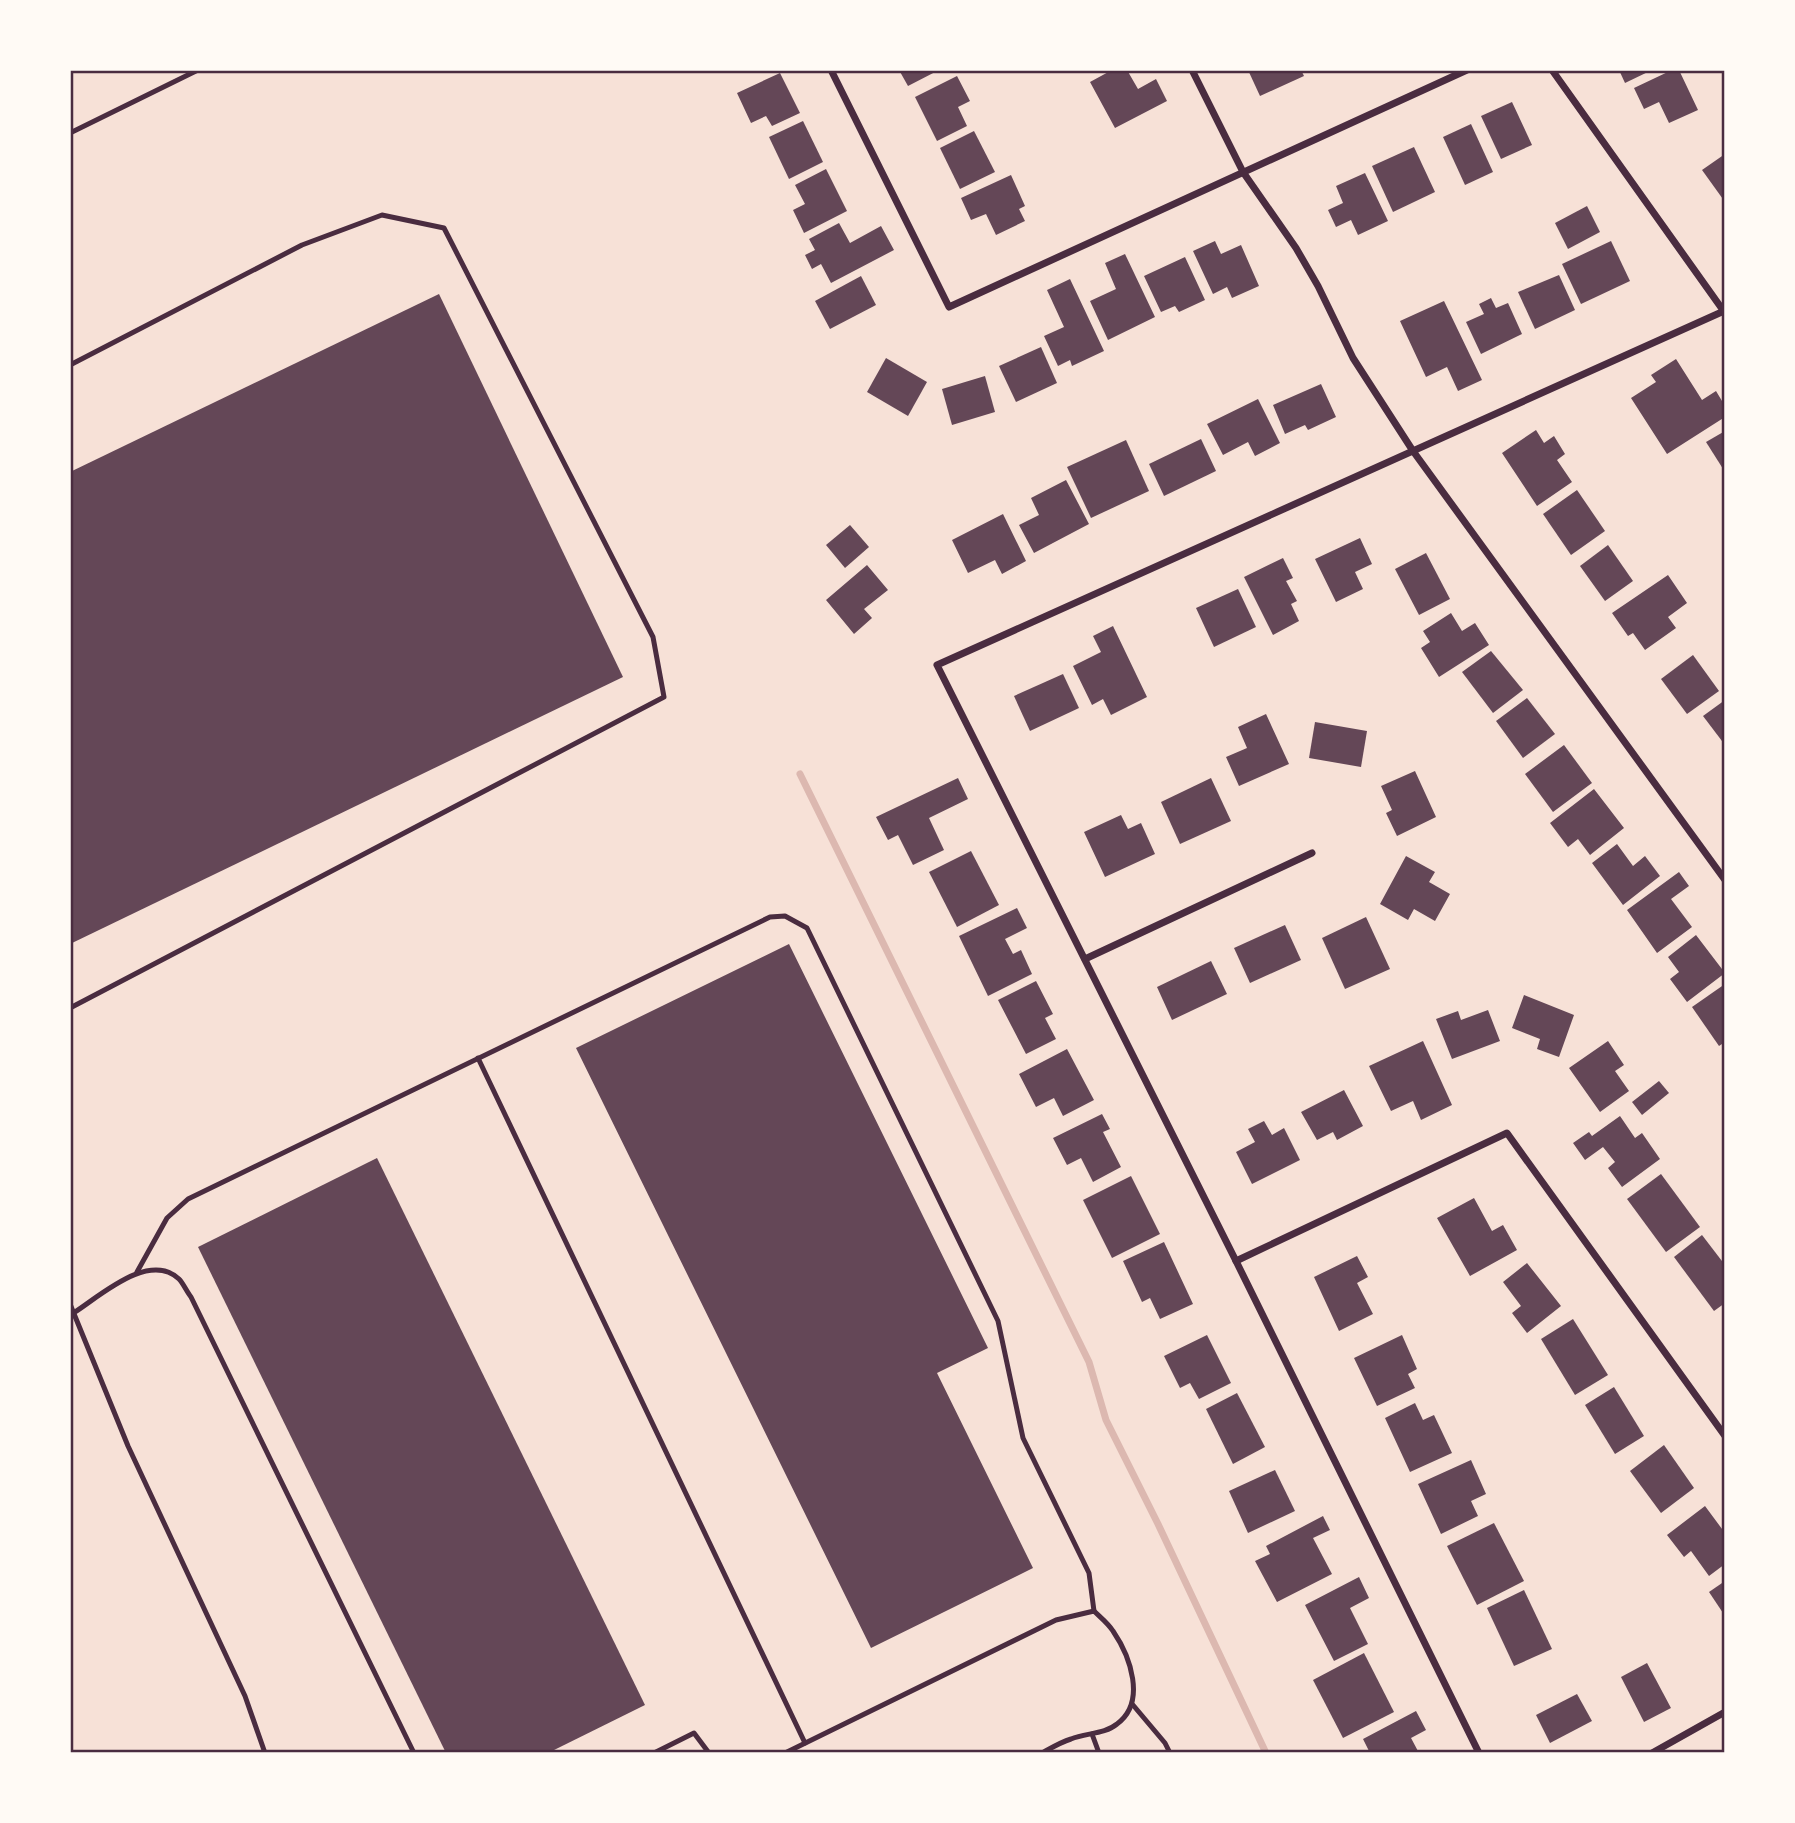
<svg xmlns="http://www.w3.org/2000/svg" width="1795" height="1823" viewBox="0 0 1795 1823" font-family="Roboto,sans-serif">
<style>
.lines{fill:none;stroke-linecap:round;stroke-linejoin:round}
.stream{stroke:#dcb8b0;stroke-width:7}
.building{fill:#644757}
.service{stroke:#4a2c40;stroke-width:5}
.minor{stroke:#4a2c40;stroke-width:7}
.neatline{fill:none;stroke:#4a2c40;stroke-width:2.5}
</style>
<rect width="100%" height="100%" fill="#f7e1d7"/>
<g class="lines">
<!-- stream -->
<path class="stream" d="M 800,774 L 1089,1362 L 1106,1420 L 1158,1524 L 1266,1753"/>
</g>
<!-- building -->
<g class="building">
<path d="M 899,70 L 939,70 L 908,86 Z"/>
<path d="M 1112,70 L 1127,70 L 1138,89 L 1156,79 L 1167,101 L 1115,128 L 1090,82 Z"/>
<path d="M 1248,70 L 1301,70 L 1304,76 L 1260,96 Z"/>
<path d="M 1619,70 L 1652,70 L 1625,83 Z"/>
<path d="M 1672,70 L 1679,70 L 1698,110 L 1669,123 L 1659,102 L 1644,109 L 1634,88 Z"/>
<path d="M 780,73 L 800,113 L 772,126 L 766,116 L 751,123 L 737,93 Z"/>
<path d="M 957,76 L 970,101 L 958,107 L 967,126 L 937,141 L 915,97 Z"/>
<path d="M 1512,102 L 1532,145 L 1501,159 L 1481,116 Z"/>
<path d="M 803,121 L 823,162 L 789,179 L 769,137 Z"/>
<path d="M 1471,124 L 1493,172 L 1465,185 L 1443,137 Z"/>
<path d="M 974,131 L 995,172 L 960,189 L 940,148 Z"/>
<path d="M 1414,147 L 1435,192 L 1393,212 L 1372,166 Z"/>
<path d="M 1725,154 L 1725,202 L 1702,170 Z"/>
<path d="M 826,169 L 847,211 L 804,233 L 793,210 L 805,204 L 795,185 Z"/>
<path d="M 1365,173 L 1388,221 L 1358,235 L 1351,220 L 1336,227 L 1328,210 L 1343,203 L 1336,186 Z"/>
<path d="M 1011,175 L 1025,206 L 1019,209 L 1025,221 L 996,235 L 986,214 L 971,220 L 961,198 Z"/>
<path d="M 1587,206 L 1600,232 L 1568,249 L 1555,223 Z"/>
<path d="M 839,223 L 850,243 L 881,226 L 894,250 L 831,283 L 821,264 L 812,269 L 805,255 L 815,250 L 809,239 Z"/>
<path d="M 1215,241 L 1221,254 L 1241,245 L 1259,286 L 1232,298 L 1227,287 L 1213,294 L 1193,251 Z"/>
<path d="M 1611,241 L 1630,281 L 1581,304 L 1562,264 Z"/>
<path d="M 1125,254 L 1155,317 L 1108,340 L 1090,301 L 1116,289 L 1105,263 Z"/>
<path d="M 1185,257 L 1205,300 L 1179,312 L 1175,306 L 1161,312 L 1144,276 Z"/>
<path d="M 1559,275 L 1575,310 L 1535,329 L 1518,292 Z"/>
<path d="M 861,276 L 876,305 L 830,329 L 815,301 Z"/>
<path d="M 1070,279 L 1104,351 L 1072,366 L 1070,360 L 1058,366 L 1044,336 L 1064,327 L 1047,290 Z"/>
<path d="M 439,294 L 623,677 L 70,944 L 70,472 Z"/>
<path d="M 1491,298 L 1496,308 L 1508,303 L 1522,334 L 1481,354 L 1466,322 L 1484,314 L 1479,304 Z"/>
<path d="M 1444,301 L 1482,380 L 1458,391 L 1447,367 L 1426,377 L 1400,321 Z"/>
<path d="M 1041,347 L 1057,383 L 1016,402 L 999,366 Z"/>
<path d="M 886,358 L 927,382 L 908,416 L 867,392 Z"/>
<path d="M 1676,359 L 1702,400 L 1716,391 L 1725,406 L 1725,417 L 1667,454 L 1631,398 L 1656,382 L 1651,375 Z"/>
<path d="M 985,376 L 995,412 L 952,425 L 942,389 Z"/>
<path d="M 1321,384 L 1336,417 L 1308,430 L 1305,425 L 1285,434 L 1273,405 Z"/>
<path d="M 1258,399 L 1280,443 L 1255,456 L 1248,442 L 1223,455 L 1207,424 Z"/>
<path d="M 1536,430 L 1544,443 L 1554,436 L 1565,454 L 1557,460 L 1572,482 L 1537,506 L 1502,453 Z"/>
<path d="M 1725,431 L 1725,472 L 1706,442 Z"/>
<path d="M 1201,439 L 1216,471 L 1164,496 L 1149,464 Z"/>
<path d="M 1126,440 L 1149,491 L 1091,518 L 1067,467 Z"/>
<path d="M 1066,480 L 1089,524 L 1034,553 L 1019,525 L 1039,515 L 1031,498 Z"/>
<path d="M 1577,490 L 1605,531 L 1571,555 L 1543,514 Z"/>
<path d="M 1003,514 L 1026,561 L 1002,574 L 995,560 L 968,573 L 952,540 Z"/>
<path d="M 850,525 L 869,547 L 845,568 L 826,545 Z"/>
<path d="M 1360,538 L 1372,564 L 1355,572 L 1363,589 L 1336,602 L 1315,559 Z"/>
<path d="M 1608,545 L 1633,581 L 1605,601 L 1580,566 Z"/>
<path d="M 1426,553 L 1450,599 L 1419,615 L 1395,569 Z"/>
<path d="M 1283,558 L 1293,578 L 1286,581 L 1297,601 L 1291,604 L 1299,621 L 1273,635 L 1244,577 Z"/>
<path d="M 867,565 L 888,590 L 864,609 L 872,618 L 854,634 L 826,600 Z"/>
<path d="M 1668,575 L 1687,603 L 1668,617 L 1676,628 L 1645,650 L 1633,633 L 1628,636 L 1612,613 Z"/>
<path d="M 1238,589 L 1256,627 L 1214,647 L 1196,608 Z"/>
<path d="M 1451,613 L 1462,631 L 1475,623 L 1489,645 L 1439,677 L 1421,648 L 1430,642 L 1423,631 Z"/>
<path d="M 1113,626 L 1147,697 L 1111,715 L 1103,699 L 1092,705 L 1073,666 L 1101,652 L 1093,636 Z"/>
<path d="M 1491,651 L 1523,690 L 1493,713 L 1462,672 Z"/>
<path d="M 1693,655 L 1719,691 L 1687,714 L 1661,679 Z"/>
<path d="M 1063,674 L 1079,708 L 1030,731 L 1014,696 Z"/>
<path d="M 1527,698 L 1555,734 L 1523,758 L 1496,721 Z"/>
<path d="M 1725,700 L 1725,745 L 1703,716 Z"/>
<path d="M 1266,714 L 1289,764 L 1239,786 L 1226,757 L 1247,748 L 1238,727 Z"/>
<path d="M 1315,722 L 1367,731 L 1361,767 L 1309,758 Z"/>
<path d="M 1564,745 L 1592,783 L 1553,812 L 1525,774 Z"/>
<path d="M 1415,771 L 1436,817 L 1397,836 L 1386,813 L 1392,810 L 1381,786 Z"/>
<path d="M 958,778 L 968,799 L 929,818 L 944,850 L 913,865 L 898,835 L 888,840 L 876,817 Z"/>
<path d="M 1211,778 L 1231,821 L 1180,844 L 1161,802 Z"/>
<path d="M 1594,789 L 1624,828 L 1590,855 L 1578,839 L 1568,847 L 1550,823 Z"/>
<path d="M 1121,815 L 1128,829 L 1141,823 L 1155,854 L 1105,877 L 1084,832 Z"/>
<path d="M 1617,844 L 1633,866 L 1645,856 L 1660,876 L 1623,905 L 1592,863 Z"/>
<path d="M 971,851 L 999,905 L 957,927 L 929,872 Z"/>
<path d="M 1406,856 L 1435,872 L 1429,882 L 1450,894 L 1435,921 L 1414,909 L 1408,920 L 1380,904 Z"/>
<path d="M 1679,872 L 1689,886 L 1671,899 L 1692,927 L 1657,953 L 1627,910 Z"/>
<path d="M 1017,908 L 1027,928 L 1005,939 L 1013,954 L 1021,950 L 1032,974 L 988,996 L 959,936 Z"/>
<path d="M 1366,917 L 1390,969 L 1345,989 L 1322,938 Z"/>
<path d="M 1285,925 L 1301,960 L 1250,983 L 1234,948 Z"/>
<path d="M 1696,935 L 1725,973 L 1687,1002 L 1670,979 L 1679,972 L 1668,957 Z"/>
<path d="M 789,944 L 988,1348 L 937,1373 L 1033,1568 L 871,1648 L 576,1048 Z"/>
<path d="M 1211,961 L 1227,994 L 1172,1020 L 1157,987 Z"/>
<path d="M 1036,981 L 1053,1014 L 1045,1018 L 1056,1039 L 1026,1054 L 998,1000 Z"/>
<path d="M 1725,984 L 1725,1042 L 1719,1046 L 1692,1007 Z"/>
<path d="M 1524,995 L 1574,1015 L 1559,1057 L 1537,1049 L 1540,1039 L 1512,1028 Z"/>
<path d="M 1488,1010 L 1500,1041 L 1452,1059 L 1436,1019 L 1458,1011 L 1461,1020 Z"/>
<path d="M 1423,1041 L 1452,1105 L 1421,1120 L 1413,1101 L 1391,1111 L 1369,1066 Z"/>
<path d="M 1608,1041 L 1624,1065 L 1615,1071 L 1629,1091 L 1600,1112 L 1569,1068 Z"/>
<path d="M 1067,1049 L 1094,1100 L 1063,1116 L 1054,1098 L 1036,1107 L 1019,1074 Z"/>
<path d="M 1659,1081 L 1669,1093 L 1642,1115 L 1632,1102 Z"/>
<path d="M 1344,1090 L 1363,1126 L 1337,1140 L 1333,1132 L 1317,1140 L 1301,1112 Z"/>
<path d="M 1102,1114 L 1110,1129 L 1103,1132 L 1121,1167 L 1093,1182 L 1081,1158 L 1067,1165 L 1053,1138 Z"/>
<path d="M 1620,1116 L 1635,1138 L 1642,1133 L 1660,1159 L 1622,1187 L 1608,1168 L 1615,1162 L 1603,1147 L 1585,1160 L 1573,1143 L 1589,1132 L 1592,1136 Z"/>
<path d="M 1264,1121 L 1272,1135 L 1284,1128 L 1300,1160 L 1252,1184 L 1236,1152 L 1255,1142 L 1248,1129 Z"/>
<path d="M 377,1158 L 645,1705 L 548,1753 L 446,1753 L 198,1247 Z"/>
<path d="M 1661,1174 L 1700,1227 L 1666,1252 L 1627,1199 Z"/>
<path d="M 1131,1176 L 1160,1234 L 1112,1258 L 1083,1200 Z"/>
<path d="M 1474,1198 L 1492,1231 L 1503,1225 L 1517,1250 L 1470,1276 L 1437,1218 Z"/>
<path d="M 1702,1235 L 1725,1265 L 1725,1303 L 1714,1311 L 1674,1257 Z"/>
<path d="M 1164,1242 L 1193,1304 L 1160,1319 L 1150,1298 L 1142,1302 L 1123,1261 Z"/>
<path d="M 1357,1256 L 1368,1277 L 1357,1283 L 1373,1314 L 1339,1331 L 1314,1277 Z"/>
<path d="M 1527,1263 L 1561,1306 L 1527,1333 L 1512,1313 L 1521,1306 L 1503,1282 Z"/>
<path d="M 1573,1319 L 1608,1375 L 1575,1395 L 1541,1339 Z"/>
<path d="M 1207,1335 L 1231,1383 L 1199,1399 L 1190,1383 L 1180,1388 L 1164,1356 Z"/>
<path d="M 1402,1335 L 1417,1369 L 1408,1374 L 1415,1388 L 1377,1406 L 1354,1358 Z"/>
<path d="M 1614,1387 L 1644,1436 L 1615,1454 L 1585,1405 Z"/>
<path d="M 1237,1393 L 1265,1447 L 1233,1464 L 1206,1409 Z"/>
<path d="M 1415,1403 L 1423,1420 L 1434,1415 L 1452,1453 L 1410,1472 L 1385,1418 Z"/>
<path d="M 1664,1445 L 1694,1488 L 1661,1513 L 1630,1471 Z"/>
<path d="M 1471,1460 L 1486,1494 L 1471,1501 L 1478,1516 L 1441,1534 L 1418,1484 Z"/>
<path d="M 1275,1470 L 1295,1511 L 1248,1533 L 1229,1491 Z"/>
<path d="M 1705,1506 L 1725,1533 L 1725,1564 L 1709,1576 L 1691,1551 L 1684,1557 L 1667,1535 Z"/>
<path d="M 1323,1516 L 1330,1530 L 1313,1538 L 1332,1574 L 1277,1602 L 1255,1561 L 1270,1554 L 1266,1546 Z"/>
<path d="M 1494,1523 L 1524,1581 L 1477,1605 L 1447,1546 Z"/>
<path d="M 1359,1577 L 1369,1598 L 1350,1608 L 1368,1644 L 1334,1661 L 1305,1605 Z"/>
<path d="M 1725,1581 L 1725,1616 L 1709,1592 Z"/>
<path d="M 1524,1590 L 1552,1649 L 1514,1666 L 1487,1608 Z"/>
<path d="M 1364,1653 L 1394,1712 L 1343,1738 L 1313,1680 Z"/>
<path d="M 1647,1663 L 1671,1708 L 1644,1722 L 1621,1677 Z"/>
<path d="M 1577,1694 L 1592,1721 L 1550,1743 L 1536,1715 Z"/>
<path d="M 1416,1711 L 1426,1730 L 1411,1738 L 1419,1753 L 1370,1753 L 1363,1739 Z"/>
</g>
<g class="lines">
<!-- service -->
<g class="service">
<path d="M 70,133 L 198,70"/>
<path d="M 70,365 L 302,245 L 382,215 L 444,228 L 653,637 L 664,697 L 70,1008"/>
<path d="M 478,1058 L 805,1743"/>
<path d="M 137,1272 L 167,1218 L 188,1199 L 770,917 L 785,916 L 807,928 L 998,1321 L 1023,1438 L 1089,1573 L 1094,1611"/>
<path d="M 70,1304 L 128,1446 L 245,1696 L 265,1753"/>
<path d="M 75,1312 C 100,1296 149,1251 179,1279 C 183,1283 187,1292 191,1297 L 414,1753"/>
<path d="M 1133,1705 L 1165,1743 L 1170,1753"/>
<path d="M 1092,1734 L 1099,1753"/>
<path d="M 654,1753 L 694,1733 L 709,1753"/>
<path d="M 785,1753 L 1056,1620 L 1094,1611 C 1100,1617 1108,1623 1113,1631 C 1130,1656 1147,1702 1117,1724 C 1105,1734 1086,1733 1071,1739 C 1061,1742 1051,1748 1042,1753"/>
</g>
<!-- minor -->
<g class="minor">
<path d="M 831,70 L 949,307 L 1467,70"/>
<path d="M 1192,70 L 1243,172 L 1296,248 L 1318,286 L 1353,358 L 1413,451 L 1725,880"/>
<path d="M 1552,70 L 1725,313"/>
<path d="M 1085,959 L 1312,853"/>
<path d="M 1236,1261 L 1507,1133 L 1725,1436"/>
<path d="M 1479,1753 L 1236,1261 L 937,665 L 1724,311"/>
<path d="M 1652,1753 L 1725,1712"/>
</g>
</g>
<!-- border -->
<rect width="1795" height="1823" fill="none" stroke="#fffaf5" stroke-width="144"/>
<rect x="72" y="72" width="1651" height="1679" class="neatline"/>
</svg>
